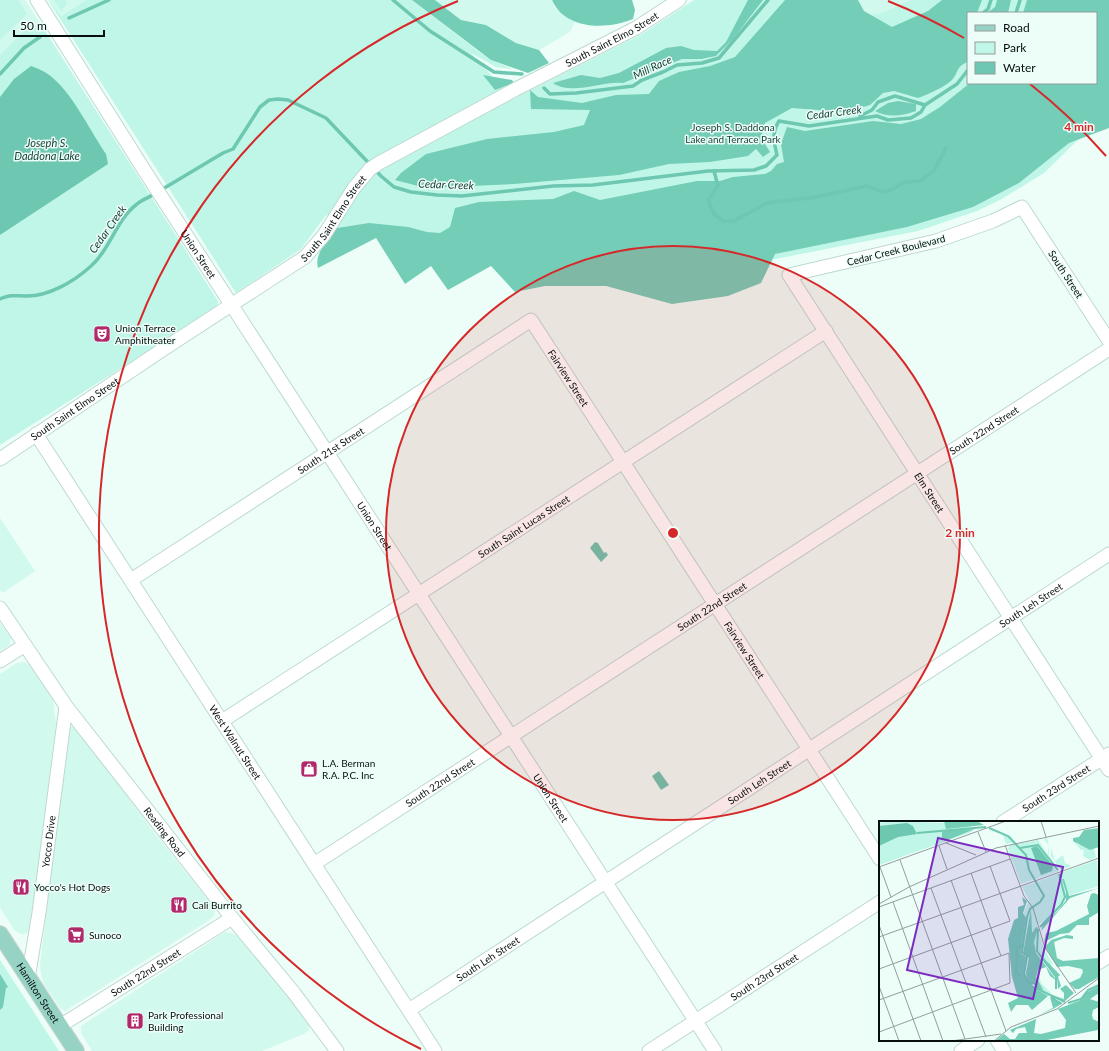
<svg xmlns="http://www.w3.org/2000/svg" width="1109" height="1051" viewBox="0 0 1109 1051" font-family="Lato,sans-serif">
  <rect width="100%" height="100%" fill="#edfef9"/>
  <g fill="#d2f9ed">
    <path d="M0 0H25L40 23 16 39 0 60Z"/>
    <path d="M48 0H86L59 17Z"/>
    <path d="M435 0H552L555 8 575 22 570 32 539 50 516 43 486 25 461 20Z"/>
    <path d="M858 0H942L892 27 864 11Z"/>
    <path d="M0 518 35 571 3 593 0 590Z"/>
    <path d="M0 623 11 638 9 645 0 651Z"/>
    <path d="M25 662 31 666 53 700 56 723 30 928 27 933 23 935 15 931 0 908V674L17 663Z"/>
    <path d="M75 726 156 835 214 907 215 911 214 916 208 921 65 1011 61 1009 44 984 41 974 40 965 68 734 70 727Z"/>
    <path d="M225 932 232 933 240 937 310 1023 309 1030 304 1034 262 1051H92L81 1033V1026Z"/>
  </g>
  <g fill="#c0f6e7" fill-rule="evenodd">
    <path d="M0 0H18L27 14 0 40Z"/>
    <path d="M48 0 61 16 86 0H412L478 51 491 60 513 69 496 67 471 53 513 99 642 34 694 0H851L861 15 880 14 911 0H1109V103L1080 138 1044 173 1000 200 977 211 918 231 745 265 356 225 337 228 341 220 326 215 301 249 236 293ZM968 13H1096V83H968Z"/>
    <path d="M54 0H65L67 4 61 11Z"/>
    <path d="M40 23 218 301 217 307 0 445V55L26 29 29 30Z"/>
    <path d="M0 960 59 1051H0Z"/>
  </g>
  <g fill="#73cdb7">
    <path d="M412 0H435L461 20 486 25 516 43 539 50 549 63 528 73 491 60Z"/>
    <path d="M552 0H632L635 10 633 19C606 30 565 30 552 0Z"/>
    <path d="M748 0H763L733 39 716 56 701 59H682L623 83C601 81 573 96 553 83L581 75 600 78 619 73 666 48 681 46 694 50 717 51 726 42Z"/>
    <path d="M785 0H858L864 11 892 27 928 11 942 0H982L977 13H968V62C956 66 959 72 952 80 943 88 928 94 918 98L894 91 883 93 870 105 846 112 792 108 765 123 761 138 770 152 763 157 756 149 748 156 710 162 669 164 619 175 514 184 426 188 395 180 401 173 426 154 487 139 554 132 584 125 590 110 531 109 530 90 538 97 582 103 616 95 649 94 659 81 679 72 710 66 735 57Z"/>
    <path d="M997 0H1011L1008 13H987L995 7Z"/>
    <path d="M1027 0H1109V128L1069 143 1019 183 973 207 907 227 775 254 761 283 728 296 672 304 606 286H545L515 292 491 266 448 290 431 266 405 284 376 238 318 268C314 253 328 241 337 228L369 223 408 227 427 232 440 233 450 227 455 208 479 202 553 199 574 191 600 200 697 181H720L733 177 765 174 771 171 777 164 784 162 781 144 787 127 805 131 873 121 901 124 921 119 940 107 970 83H1096V13H1023Z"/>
    <path d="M483 75 512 80 514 83 495 90Z"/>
    <path d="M898 101 916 104V111C903 116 887 118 875 111L888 103Z"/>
    <path d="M0 974 8 987 6 988 3 1007 0 1010Z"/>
  </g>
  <g fill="#6dc7b1">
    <path d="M31 66C40 69 48 73 55 80 72 94 93 135 106 154L108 164 0 235V97L14 79Z"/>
    <path d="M595 542 598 543 604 553 606 552 608 555 601 562 590 548Z"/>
    <path d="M659 771 669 785 661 790 652 776Z"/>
  </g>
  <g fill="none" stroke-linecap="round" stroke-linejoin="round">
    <g stroke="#6dc7b1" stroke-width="3.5">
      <path d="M393 0 430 31 494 72 522 74"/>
      <path d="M983 13 988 9 991 0"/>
      <path d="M1016 13 1020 0"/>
      <path d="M69 18 109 0"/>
      <path d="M0 74 24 48 40 37"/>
      <path d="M544 88 550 94 576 93 633 86 642 80 663 72 677 65 702 63 719 58 768 0"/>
      <path d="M860 116 872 110 878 102 895 96 925 105"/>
      <path d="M714 171 718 186 708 200 714 214 723 221H734L767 203 816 197 867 186 882 192 893 189 904 182 920 181 934 171 946 148"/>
      <path d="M161 190 223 153 233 149 260 107 269 100 278 99 288 100 326 118 381 176 394 187 411 192 437 195 462 196 553 186 593 185 708 171 754 170 766 166 777 155C774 142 771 134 779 121L809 126 877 116 888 120 911 118 921 112 925 105 957 84 968 70"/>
      <path d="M0 299C12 294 15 296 27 296 49 296 73 282 90 267 110 250 116 220 137 204 142 200 150 197 156 193"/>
    </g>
    <g stroke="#bcd9d0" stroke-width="15">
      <g id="minor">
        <path id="s1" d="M37 0 146 173 715 1051"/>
        <path id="s2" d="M1109 341 1022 207 993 221 936 241 789 275 1109 770"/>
        <path id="s3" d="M36 434 435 1051"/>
        <path id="s4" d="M0 459 162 350 305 257 324 235 354 188 370 169 379 163 516 89 636 28 679 0"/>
        <path id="s5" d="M131 580 531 320 880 859"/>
        <path id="s6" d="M0 608 66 706 232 918 294 993 337 1051"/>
        <path d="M0 661 25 645"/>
        <path id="s7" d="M222 721 826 331"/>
        <path id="s8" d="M1003 822 1109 754"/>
        <path id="s9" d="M314 864 1109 349"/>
        <path d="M1098 963 1109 956"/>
        <path id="s10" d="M28 978 39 913 66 706"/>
        <path id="s11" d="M409 1010 1109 554"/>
        <path id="s12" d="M60 1026 232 918"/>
        <path d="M997 1040 1004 1051"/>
        <path id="s13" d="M649 1051 880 902"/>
        <path d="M961 1051 978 1040"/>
      </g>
    </g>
    <g stroke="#d7d9d8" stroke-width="18">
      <g id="major">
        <path id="s14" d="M0 934 76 1051"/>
      </g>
    </g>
    <use href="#minor" stroke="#fff" stroke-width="13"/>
    <use href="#major" stroke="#96d3c5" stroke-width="16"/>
  </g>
  <circle cx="673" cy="533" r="287" fill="#d62828" fill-opacity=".12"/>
  <g fill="none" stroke="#d62828" stroke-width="2">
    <circle cx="673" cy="533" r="287"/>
    <path d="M421 1049A574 574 0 0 1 458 1M888 1A574 574 0 0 1 964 38M1030 84A574 574 0 0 1 1106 156"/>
  </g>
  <defs>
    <g id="theatre-square" transform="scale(0.9)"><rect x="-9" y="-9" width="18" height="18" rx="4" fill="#b1296b" stroke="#edfef9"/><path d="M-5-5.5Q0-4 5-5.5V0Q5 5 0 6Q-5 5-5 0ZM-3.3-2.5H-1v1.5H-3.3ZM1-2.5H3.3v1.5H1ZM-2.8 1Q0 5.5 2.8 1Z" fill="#fff"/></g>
    <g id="shop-square" transform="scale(0.9)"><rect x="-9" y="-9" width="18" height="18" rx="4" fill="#b1296b" stroke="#edfef9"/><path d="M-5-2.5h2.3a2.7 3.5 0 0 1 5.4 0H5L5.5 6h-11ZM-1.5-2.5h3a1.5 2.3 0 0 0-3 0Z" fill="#fff"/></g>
    <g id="restaurant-square" transform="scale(0.9)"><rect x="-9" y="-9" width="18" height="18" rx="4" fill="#b1296b" stroke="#edfef9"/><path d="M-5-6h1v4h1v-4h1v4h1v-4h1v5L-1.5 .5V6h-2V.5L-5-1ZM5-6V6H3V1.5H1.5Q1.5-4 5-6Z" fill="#fff"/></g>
    <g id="supermarket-square" transform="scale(0.9)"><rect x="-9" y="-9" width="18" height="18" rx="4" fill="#b1296b" stroke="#edfef9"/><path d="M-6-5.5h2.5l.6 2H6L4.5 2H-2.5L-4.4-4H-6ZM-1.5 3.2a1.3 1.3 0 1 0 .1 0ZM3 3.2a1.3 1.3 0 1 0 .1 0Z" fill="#fff"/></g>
    <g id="building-square" transform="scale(0.9)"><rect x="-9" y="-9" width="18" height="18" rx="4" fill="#b1296b" stroke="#edfef9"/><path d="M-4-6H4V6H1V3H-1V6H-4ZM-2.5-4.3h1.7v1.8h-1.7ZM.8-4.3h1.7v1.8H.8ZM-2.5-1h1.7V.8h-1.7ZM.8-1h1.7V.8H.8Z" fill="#fff"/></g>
  </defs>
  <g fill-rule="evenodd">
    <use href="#theatre-square" x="102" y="334"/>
    <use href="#shop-square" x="309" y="769"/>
    <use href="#restaurant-square" x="21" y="887"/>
    <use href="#restaurant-square" x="179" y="905"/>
    <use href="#supermarket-square" x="76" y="935"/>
    <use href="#building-square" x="135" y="1021"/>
  </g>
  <g text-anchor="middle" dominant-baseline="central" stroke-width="3" stroke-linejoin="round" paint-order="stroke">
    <g font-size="10" fill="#060f0d" stroke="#edfef9">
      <text stroke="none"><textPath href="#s4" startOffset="750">South Saint Elmo Street</textPath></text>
      <text stroke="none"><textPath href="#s4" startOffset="414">South Saint Elmo Street</textPath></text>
      <text transform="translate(896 250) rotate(-14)">Cedar Creek Boulevard</text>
      <text stroke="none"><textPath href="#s1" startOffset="301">Union Street</textPath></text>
      <text transform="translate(1066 274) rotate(57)">South Street</text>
      <text stroke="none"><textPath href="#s5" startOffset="546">Fairview Street</textPath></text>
      <text stroke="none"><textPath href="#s4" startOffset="90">South Saint Elmo Street</textPath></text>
      <text stroke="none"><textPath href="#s9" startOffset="798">South 22nd Street</textPath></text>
      <text stroke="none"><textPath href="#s5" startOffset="238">South 21st Street</textPath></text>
      <text stroke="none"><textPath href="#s2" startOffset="662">Elm Street</textPath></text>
      <text stroke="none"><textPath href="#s1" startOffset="625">Union Street</textPath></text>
      <text stroke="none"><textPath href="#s7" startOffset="359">South Saint Lucas Street</textPath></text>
      <text stroke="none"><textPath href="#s11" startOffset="742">South Leh Street</textPath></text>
      <text stroke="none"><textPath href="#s9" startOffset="474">South 22nd Street</textPath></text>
      <text stroke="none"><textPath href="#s5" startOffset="870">Fairview Street</textPath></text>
      <text stroke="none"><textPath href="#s3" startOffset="367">West Walnut Street</textPath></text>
      <text stroke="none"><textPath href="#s11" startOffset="418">South Leh Street</textPath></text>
      <text stroke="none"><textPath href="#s9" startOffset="150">South 22nd Street</textPath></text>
      <text stroke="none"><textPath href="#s8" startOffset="63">South 23rd Street</textPath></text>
      <text stroke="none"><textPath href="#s1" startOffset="949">Union Street</textPath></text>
      <text stroke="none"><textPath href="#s6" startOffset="278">Reading Road</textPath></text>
      <text stroke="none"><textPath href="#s10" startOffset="138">Yocco Drive</textPath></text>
      <text stroke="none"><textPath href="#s11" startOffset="94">South Leh Street</textPath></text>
      <text stroke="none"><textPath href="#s12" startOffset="101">South 22nd Street</textPath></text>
      <text stroke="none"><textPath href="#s13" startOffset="137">South 23rd Street</textPath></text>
      <text stroke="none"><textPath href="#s14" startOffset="70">Hamilton Street</textPath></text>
    </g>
    <g font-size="10" fill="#133d33" stroke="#edfef9">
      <text x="733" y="127">Joseph S. Daddona<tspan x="733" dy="12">Lake and Terrace Park</tspan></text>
    </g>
    <g font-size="10" fill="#060f0d" stroke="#edfef9" text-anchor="start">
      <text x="115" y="328">Union Terrace<tspan x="115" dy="12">Amphitheater</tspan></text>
      <text x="322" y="763">L.A. Berman<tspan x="322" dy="12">R.A. P.C. Inc</tspan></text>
      <text x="34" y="887">Yocco's Hot Dogs</text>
      <text x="192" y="905">Cali Burrito</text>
      <text x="89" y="935">Sunoco</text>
      <text x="148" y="1015">Park Professional<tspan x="148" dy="12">Building</tspan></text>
    </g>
    <g font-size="11" font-style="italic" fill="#194238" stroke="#edfef9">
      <text transform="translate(652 67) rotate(-25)">Mill Race</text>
      <text transform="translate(834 112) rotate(-7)">Cedar Creek</text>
      <text x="47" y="142">Joseph S.<tspan x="47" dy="13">Daddona Lake</tspan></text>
      <text transform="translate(446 184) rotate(2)">Cedar Creek</text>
      <text transform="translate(107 229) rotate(-55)">Cedar Creek</text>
    </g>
  </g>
  <g transform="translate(879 821)">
    <rect width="220" height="220" fill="#edfef9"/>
    <path d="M14 0 90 3 93 11 102 7 98 9 0 44V2ZM123 12 132 15 136 21 127 23ZM168 17 170 25V34L180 50 142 63 129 28 131 24 159 19 170 35 169 31 170 25 165 18ZM194 20H196L198 23 215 28 217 36 211 39 204 35 205 29H202ZM172 27 176 40 184 34 186 42 191 44V46L182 49 172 35ZM218 39 220 65 188 75 179 90 162 105 164 101 158 104 165 128 174 143 159 148 162 162 172 172 154 186 138 171 132 153V123L150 79 143 66Z" fill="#c0f6e7"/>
    <path d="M65 0H98L105 4 67 8ZM220 7V26L211 29 194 20V17L200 16 205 9ZM96 8 66 20 63 17V11L66 10ZM183 58H185L190 75 220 67 191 77 162 110 164 103 179 90 187 79V71ZM215 72 220 74V91L210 97V104H198L190 112 181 113 165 121 167 112 177 110 210 93 208 85 212 73ZM143 76 148 80 144 92 147 97 142 132 147 136 145 153 151 165 169 175 153 189 149 184H137L132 191 129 182 139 177 133 156 129 118 135 99 139 97V86L145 84ZM152 88 153 112 157 106 159 107 155 121 157 132 178 160 171 155 167 146 159 149 157 156 165 170 155 162 151 163 147 153 150 137 144 133ZM159 110 158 130 181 154 179 156 182 165 179 168 178 156 158 130ZM188 114 194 115V118L185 117 175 121 178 137 184 140 220 137V156L200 168H196L190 162 201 157 204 151 203 148 189 145 178 146 166 126 172 119ZM187 164 195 172 186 180 173 174 185 178V172L181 168ZM220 165V172L211 178 220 181V186L214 189 213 194 214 198 220 201 219 209 163 220H116L125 213 131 218H136L140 212H148L146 206 137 208 134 212 131 209 157 198 155 212 162 213 186 207 187 199 179 188 202 179 208 171ZM171 176 184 182 174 188 160 194 174 187Z" fill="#73cdb7"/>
    <path d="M28 2 34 5 38 13 19 16 0 25V5ZM158 25 174 45 173 50 162 54 152 27Z" fill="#6dc7b1"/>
    <path fill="none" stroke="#6dc7b1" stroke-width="2" d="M110 7 129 15 147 34 150 49 165 75 161 81 151 88 148 96 143 131 148 135 145 153 152 165 186 181M38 12 107 6M141 27 159 24 179 49M161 106 182 84 186 76 180 53M159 108 158 130 177 156V168M141 155 137 151 138 127 140 125 144 126M151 163 155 162 162 169M172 176 182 183M189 182 202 178 209 169 220 164"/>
    <path fill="none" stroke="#919e9b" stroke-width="1" d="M162 0 167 16M99 11 107 31M67 22 97 34M126 24 145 75 154 87 166 127 197 172M60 25 68 48M21 39 86 218M0 46 127 0M1 46 12 76M92 52 122 135M72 59 127 210M52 67 107 216M14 81 64 220M0 83 30 66 117 27 220 5M0 86 131 38M0 104 42 220M0 116 220 37M0 148 131 100 111 45M0 165 20 220M0 179 130 132 131 162 0 211M72 220 122 213M115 220 132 206 178 188 220 157"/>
    <path fill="#7b2cbf" fill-opacity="0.15" stroke="#7b2cbf" stroke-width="2" d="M59 17 184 46 154 178 28 149Z"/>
    <rect width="220" height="220" fill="none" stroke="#060f0d" stroke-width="2"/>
  </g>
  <circle cx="673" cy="533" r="6" fill="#d62828" stroke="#edfef9" stroke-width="2"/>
  <g font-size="12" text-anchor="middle" font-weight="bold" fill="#d62828" stroke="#edfef9" stroke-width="3" stroke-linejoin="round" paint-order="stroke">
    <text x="1079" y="131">4 min</text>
    <text x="960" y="537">2 min</text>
  </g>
  <rect x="967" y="12" width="130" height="72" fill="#edfef9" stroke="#919e9b"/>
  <rect x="975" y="25" width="20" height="6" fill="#96d3c5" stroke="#919e9b"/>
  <text x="1003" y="32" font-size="12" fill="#060f0d">Road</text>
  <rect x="975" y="42" width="20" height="12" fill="#c0f6e7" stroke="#919e9b"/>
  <text x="1003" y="52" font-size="12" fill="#060f0d">Park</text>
  <rect x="975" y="62" width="20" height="12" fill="#6dc7b1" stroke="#919e9b"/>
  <text x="1003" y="72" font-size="12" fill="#060f0d">Water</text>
  <path d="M14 30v6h90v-6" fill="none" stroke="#060f0d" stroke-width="2"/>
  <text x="20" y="30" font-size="12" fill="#060f0d" stroke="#edfef9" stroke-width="3" paint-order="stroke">50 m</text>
</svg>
